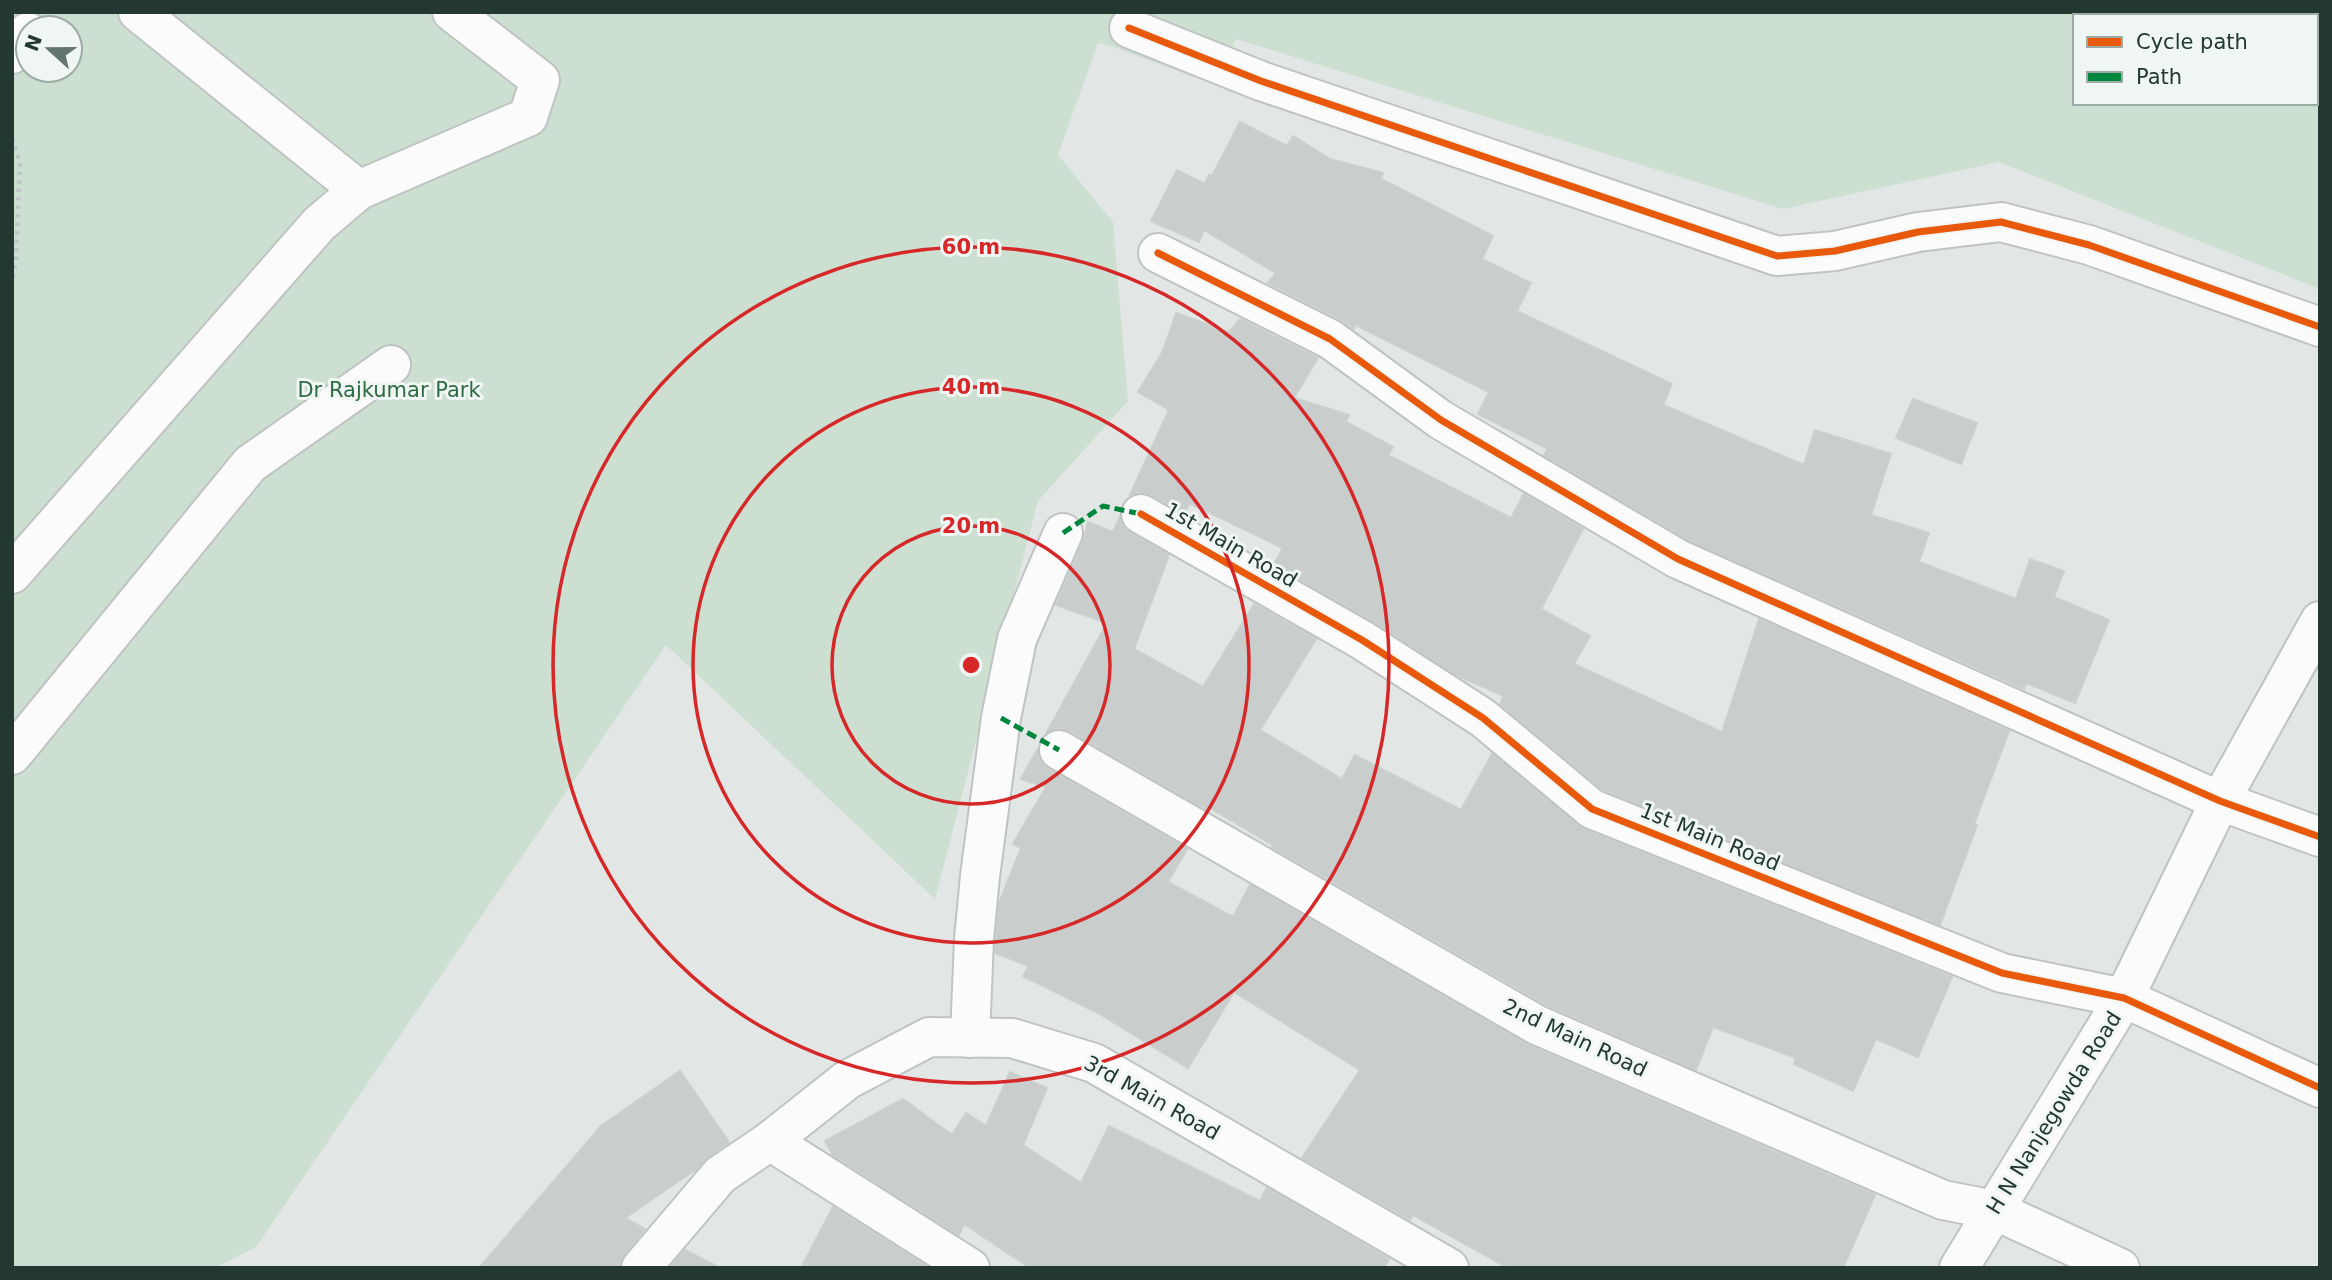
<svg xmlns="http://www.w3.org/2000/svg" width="2332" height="1280" viewBox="0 0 2332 1280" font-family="'DejaVu Sans',sans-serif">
  <rect width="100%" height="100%" fill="#e2e7e5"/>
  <path fill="#ccdfd1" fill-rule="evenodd" d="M12 12H2320V289L1999 162 1783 209 1236 39 1218 86 1111 46 1098 43 1058 155 1113 222 1128 401 1038 501 935 899 666 645 256 1247 215 1268H12ZM2075 16H2316V103H2075ZM28 28H70V70H28Z"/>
  <g fill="#c9cecc" stroke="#cbd0ce" stroke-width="2">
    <path d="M1240 122 1287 146 1293 136 1330 159 1383 173 1381 179 1493 236 1482 259 1531 283 1517 311 1672 384 1663 405 1804 465 1815 430 1891 454 1871 515 1929 533 1919 562 2016 599 2030 559 2064 571 2054 597 2109 620 2075 703 2026 683 2024 689 1688 540 1544 455 1548 449 1478 414 1489 392 1356 325 1354 329 1340 319 1268 283 1276 273 1204 230 1199 242 1151 221 1177 170 1205 184 1209 175 1212 176Z"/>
    <path d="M1176 313 1229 332 1240 319 1318 358 1294 398 1349 415 1346 422 1393 447 1388 455 1511 518 1524 494 1583 529 1541 609 1590 636 1574 664 1722 732 1759 619 2009 731 1974 824 1977 825 1940 925 1603 790 1500 704 1504 696 1456 675 1374 622 1277 566 1278 565 1275 562 1283 548 1189 503 1185 514 1151 495 1140 492 1130 495 1169 410 1138 392 1163 351Z"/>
    <path d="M1913 399 1977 423 1961 464 1896 438Z"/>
    <path d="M1120 517 1123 526 1130 533 1169 555 1134 649 1203 687 1254 604 1316 639 1260 730 1342 779 1355 755 1461 810 1492 754 1584 829 1952 977 1918 1057 1876 1039 1853 1091 1794 1064 1796 1058 1713 1027 1696 1070 1547 1005 1272 847 1273 845 1210 808 1209 811 1070 731 1058 728 1047 732 1107 623 1056 605 1083 542 1088 522 1113 532Z"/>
    <path d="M1037 750 1040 760 1048 769 1187 849 1168 882 1233 917 1250 885 1528 1045 1875 1195 1843 1268H1508L1413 1215 1410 1220 1302 1158 1360 1070 1234 992 1188 1068 1098 1013 1023 976 1029 966 995 953 999 903 1021 848 1013 844 1046 787 1021 779Z"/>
    <path d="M680 1071 729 1142 708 1157 698 1168 625 1218 645 1229 624 1254 620 1268H479L601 1126Z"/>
    <path d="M1010 1072 1047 1088 1023 1145 1081 1183 1109 1126 1260 1201 1267 1188 1389 1259 1384 1268H1030L964 1224 959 1235 833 1155 825 1141 903 1099 952 1135 966 1113 986 1126Z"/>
    <path d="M833 1207 929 1268H801Z"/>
    <path d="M685 1250 720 1268H670Z"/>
  </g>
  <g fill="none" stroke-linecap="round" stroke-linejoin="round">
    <g stroke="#bfc4c2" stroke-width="42">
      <g id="minor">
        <path d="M138 12 359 190"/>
        <path d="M1129 28 1261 81 1777 256 1835 251 1918 232 2001 222 2089 245 2320 327"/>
        <path d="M12 54 28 32"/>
        <path d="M1158 253 1330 339 1441 420 1678 559 2220 801 2320 837"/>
        <path d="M1141 514 1362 640 1483 718 1592 809 2002 973 2124 998 2320 1088"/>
        <path d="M12 574 319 224 359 190 528 117 540 80 452 12"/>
        <path d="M1059 750 1537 1025 1943 1200 1994 1210 2120 1268"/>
        <path d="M12 755 250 464 391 365"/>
        <path d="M970 1038 974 939 980 876 1001 718 1017 639 1063 533"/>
        <path d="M770 1141 970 1268"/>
        <path d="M641 1268 720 1175 770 1141 847 1080 929 1037 1012 1038 1094 1063 1449 1268"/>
        <path d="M1959 1268 2124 998 2220 801 2320 621"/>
      </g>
    </g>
    <path stroke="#bfc7c5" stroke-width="4.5" stroke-dasharray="3.5 5" stroke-linecap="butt" d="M12 139 20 162 16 261 12 281"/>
    <use href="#minor" stroke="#fbfbfb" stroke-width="38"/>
    <g stroke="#00873e" stroke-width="5" stroke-dasharray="10 5" stroke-linecap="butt">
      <path d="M1063 533 1103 506 1141 514"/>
      <path d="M1001 718 1059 750"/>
    </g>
    <g stroke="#f0f6f3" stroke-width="11">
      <g id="cycleway">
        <path d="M1129 28 1261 81 1777 256 1835 251 1918 232 2001 222 2089 245 2320 327"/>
        <path d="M1158 253 1330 339 1441 420 1678 559 2220 801 2320 837"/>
        <path d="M1141 514 1362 640 1483 718 1592 809 2002 973 2124 998 2320 1088"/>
      </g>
    </g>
    <use href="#cycleway" stroke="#e8590c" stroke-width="7"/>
  </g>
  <g fill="none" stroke="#d62828" stroke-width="3.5">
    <circle cx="971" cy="665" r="139"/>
    <circle cx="971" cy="665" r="278"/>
    <circle cx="971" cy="665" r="418"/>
  </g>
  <g text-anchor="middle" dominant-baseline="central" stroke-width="6" stroke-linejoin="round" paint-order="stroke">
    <g font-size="21" fill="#306c43" stroke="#f0f6f3">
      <text x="389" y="390">Dr Rajkumar Park</text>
    </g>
    <g font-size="21" fill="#223831" stroke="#f0f6f3">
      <text transform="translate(1231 545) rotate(30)">1st Main Road</text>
      <text transform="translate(1710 837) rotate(22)">1st Main Road</text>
      <text transform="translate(1575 1038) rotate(25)">2nd Main Road</text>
      <text transform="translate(1152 1098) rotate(29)">3rd Main Road</text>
      <text transform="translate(2054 1113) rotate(-58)">H N Nanjegowda Road</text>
    </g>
  </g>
  <circle cx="971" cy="665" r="10" fill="#d62828" stroke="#f0f6f3" stroke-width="3.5"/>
  <g font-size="21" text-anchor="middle" font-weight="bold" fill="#d62828" stroke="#f0f6f3" stroke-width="6" stroke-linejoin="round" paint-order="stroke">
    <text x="971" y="254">60 m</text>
    <text x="971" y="394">40 m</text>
    <text x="971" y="533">20 m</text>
  </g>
  <rect width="2332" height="1280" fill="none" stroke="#223831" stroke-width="28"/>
  <rect x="2073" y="14" width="245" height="91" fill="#f0f6f3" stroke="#9eaaa5" stroke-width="2"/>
  <rect x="2087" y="37" width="35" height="10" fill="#e8590c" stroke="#9eaaa5" stroke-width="2"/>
  <text x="2136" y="49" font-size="21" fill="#223831">Cycle path</text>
  <rect x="2087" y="72" width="35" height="10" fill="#00873e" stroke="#9eaaa5" stroke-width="2"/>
  <text x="2136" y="84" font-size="21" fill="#223831">Path</text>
  <g transform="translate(49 49) rotate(291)"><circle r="33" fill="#f0f6f3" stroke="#9eaaa5" stroke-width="2"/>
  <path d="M0-5L12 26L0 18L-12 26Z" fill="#657570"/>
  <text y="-10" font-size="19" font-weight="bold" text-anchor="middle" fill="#223831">N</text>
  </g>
</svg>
